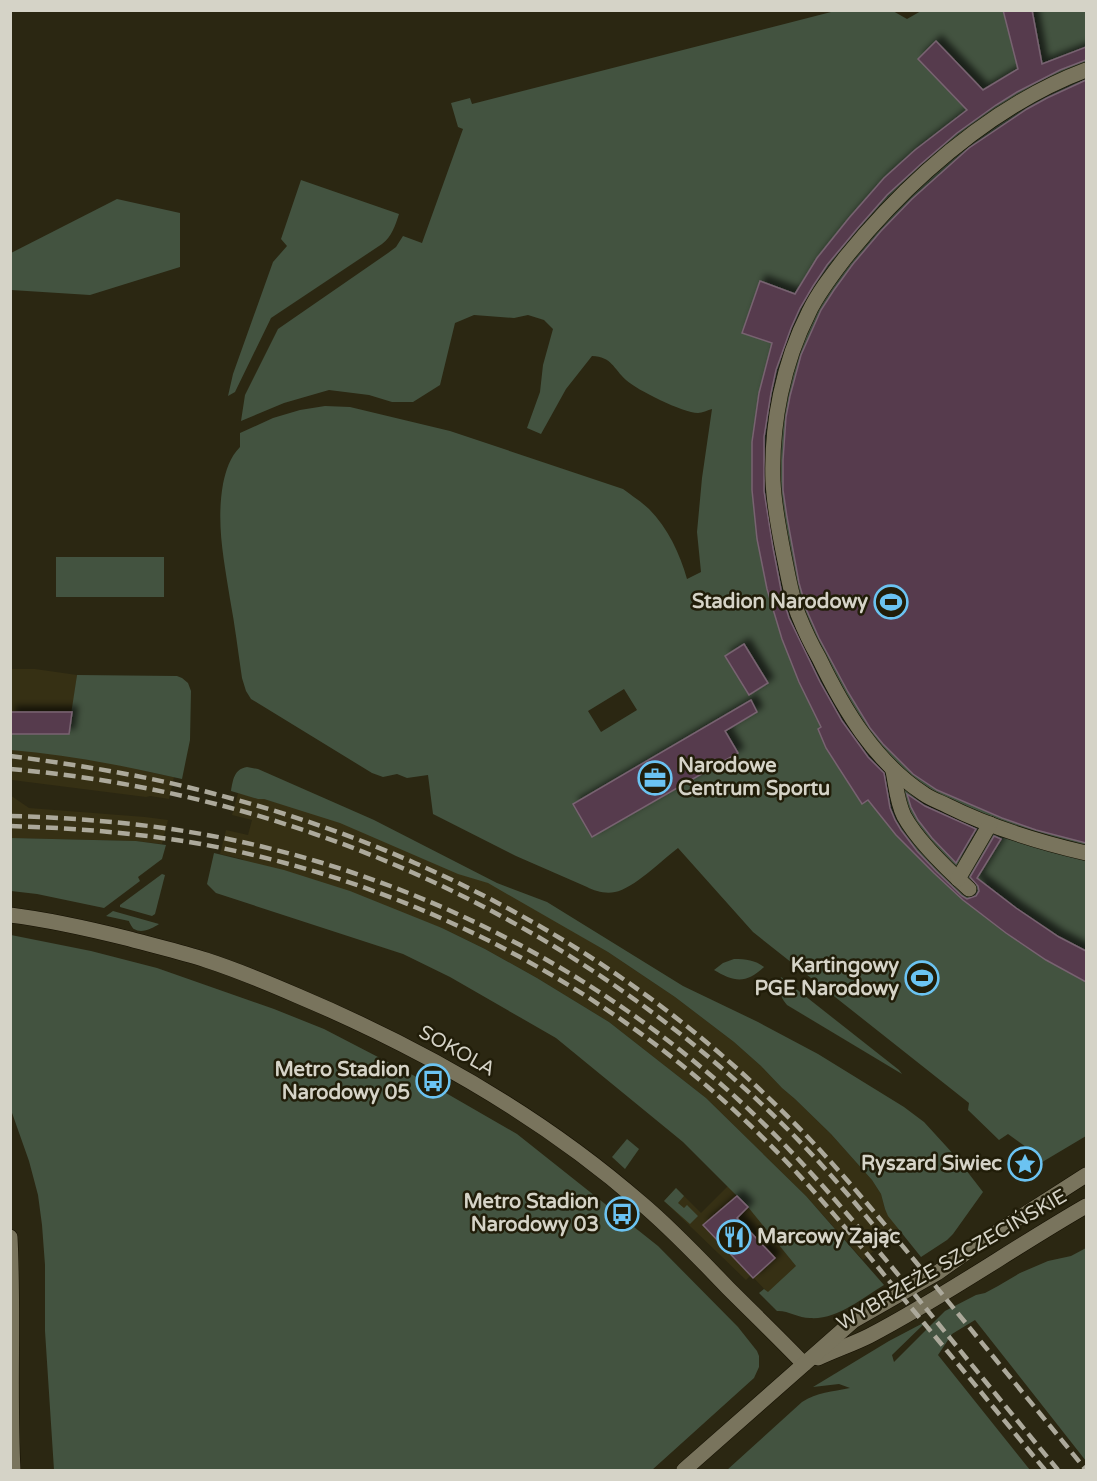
<svg xmlns="http://www.w3.org/2000/svg" width="1097" height="1481" viewBox="0 0 1097 1481" font-family="'Varela Round',sans-serif">
  <defs>
    <filter id="shadow"><feDropShadow dx="5.5" dy="-5.5" stdDeviation="3" flood-color="#0009"/></filter>
  </defs>
  <rect width="100%" height="100%" fill="#2b2712"/>
  <g fill="#363014">
    <path d="M11 669H35L77 675 69 734 149 772 174 777 169 799 150 796 146 797 12 780 11 786 10 712 12 711Z"/>
    <path d="M238 793 264 799 350 823 445 863 506 891 608 952 675 997 734 1042 761 1066 782 1088 795 1099 831 1134 872 1180 881 1194 885 1209 899 1230 863 1260 862 1259 806 1196 706 1098 609 1022 537 978 485 949 442 928 247 862 242 859 220 854 226 830 248 835 252 820 232 815Z"/>
    <path d="M10 795 29 808 145 817 168 820 162 844 136 841 11 838Z"/>
    <path d="M730 1184 737 1196 749 1207 797 1267 768 1293 751 1275 746 1280 664 1201 676 1188 701 1213Z"/>
  </g>
  <g fill="#435340" fill-rule="evenodd">
    <path d="M835 11H893L907 19 921 11H1086V1136L1044 1161 1033 1169 1028 1168 1017 1159 1026 1147 1008 1134 999 1140 968 1110 969 1103 753 932 678 848C662 860 633 889 615 892 605 894 595 891 587 887L516 856 433 814 428 775 407 778 397 774 383 777 372 773 251 699 246 691 242 678C238 652 235 625 230 599 224 560 216 524 223 484 226 470 230 457 240 447V433L273 418 300 410 325 406 350 407 450 431 623 489C631 495 643 503 649 509 668 528 680 554 687 579L701 572 697 532 702 478 712 409C708 410 702 413 698 413 683 413 637 390 626 380 613 368 612 357 592 356L566 389 541 434 527 428 540 392 543 365 553 329 544 320 528 315 514 318 474 315 455 323 440 385 413 402H392L369 395 329 390 284 403 241 421 245 395 278 329 388 253 396 247 403 236 422 243 463 129 458 127 451 103 470 98 472 104ZM624 689 637 710 601 732 588 711Z"/>
    <path d="M301 180 399 214C395 226 392 236 382 244L271 318 235 392 228 396 233 374 273 262 287 246 281 239Z"/>
    <path d="M117 199 180 213V267L90 295 11 290V253Z"/>
    <rect x="56" y="557" width="108" height="40"/>
    <path d="M77 675 177 676 182 678 188 683 191 691 190 740 182 779C125 766 69 755 11 750L10 734H68Z"/>
    <path d="M247 767 258 769 374 820 497 883 547 902 683 986 758 1022 818 1054 904 1107 924 1122 956 1157 983 1192 953 1234 947 1240 921 1257 888 1216 885 1209 881 1194 872 1180 831 1134 795 1099 782 1088 761 1066 734 1042 675 997 608 952 488 883 458 874 340 823 264 799H258L231 791C233 780 234 769 247 767Z"/>
    <path d="M11 838 136 841 166 845 162 859 138 877 140 881 104 908 37 894 11 891Z"/>
    <path d="M214 853 284 870 350 891 442 928 485 949 537 978 609 1022 706 1098 806 1196 884 1285C862 1298 837 1320 810 1318 798 1318 787 1310 777 1311L759 1293 764 1289 768 1292 796 1266 748 1207 683 1142 556 1038 450 977 403 954 216 893 207 884Z"/>
    <path d="M162 874 165 875 155 914 152 916 120 907V905Z"/>
    <path d="M113 911 159 924C153 928 142 934 134 929 133 929 129 922 129 921L106 916Z"/>
    <path d="M11 935 91 951 157 968 274 1009 324 1029 432 1085 517 1134 658 1246 738 1327 757 1351 759 1356V1367L754 1378 652 1470H54L45 1331V1265L42 1225 38 1195 29 1161 11 1110Z"/>
    <path d="M734 959C746 959 755 960 764 967 746 984 734 982 714 970L723 963Z"/>
    <path d="M781 977 899 1070 902 1074 787 1005C780 997 777 988 781 977Z"/>
    <path d="M627 1139 639 1149 625 1169 612 1157Z"/>
    <path d="M676 1188 684 1196 678 1203 684 1208 687 1205 698 1216 690 1224 664 1201Z"/>
    <path d="M1086 1248V1461L975 1320 952 1334 938 1355 1030 1470H727L802 1402C817 1392 832 1392 850 1388L839 1384 813 1387 889 1341 927 1321 892 1355 894 1362 945 1311 976 1295 985 1293 998 1286 1020 1273 1048 1261 1071 1256Z"/>
  </g>
  <g fill="#573a4e" stroke="#786371" stroke-width="1.5" filter="url(#shadow)">
    <path d="M1003 10H1032L1042 64 1086 47V60L1060 70 1017 92 996 105 957 133 921 164 887 195 857 229 827 265 813 286 800 308 791 328 776 370 771 393 764 437V491L773 548 782 595 789 618 820 682 842 721 868 757 884 773 890 808 895 820 901 830 917 851 936 871 962 896 967 899 976 896 979 891 978 886 970 877 994 836 1001 839 977 878 1016 908 1059 937 1086 951V982L1046 960 1006 933 963 900 934 873 896 835 868 800 862 804 826 748 818 729 821 727 799 682 782 639 767 589 757 539 752 490V442L759 393 772 343 742 333 760 281 795 294 817 258 849 218 884 178 915 150 967 110 918 59 936 41 983 90 1018 69Z"/>
    <path d="M1086 80V843L1036 830 1002 818 937 790 913 774 883 744 870 728 848 692 819 638 807 611 799 583 787 517 783 490V460L786 417 790 396 801 355 821 310 834 290 853 264 881 231 912 199 969 148 1027 109 1047 98Z"/>
    <path d="M744 644 768 683 749 695 725 656Z"/>
    <path d="M751 700 757 712 725 731 738 753 592 837 573 804Z"/>
    <path d="M10 712H72L69 734H10Z"/>
    <path d="M907 794 925 806 976 829 956 863 932 838 918 820 911 807Z"/>
    <path d="M737 1196 748 1207 737 1218 775 1258 753 1278 703 1225Z"/>
  </g>
  <g fill="none" stroke-linecap="round" stroke-linejoin="round">
    <g stroke="#140f00" stroke-width="16">
      <g id="pedestrian">
        <path d="M1086 70C1027 92 974 129 927 171 897 198 870 227 845 258 832 275 818 293 809 312 783 363 771 424 773 481 774 506 779 531 784 556 788 575 791 595 798 614 804 629 811 644 819 658 844 710 875 762 924 794 931 799 940 802 948 806 992 828 1039 842 1086 853"/>
        <path d="M893 771C896 785 897 802 904 816 917 840 948 870 969 889"/>
        <path d="M958 879 990 824"/>
      </g>
    </g>
    <g stroke="#140f00" stroke-width="16">
      <path id="minor" d="M10 915C51 920 90 929 130 939 155 946 181 952 206 960 237 970 268 983 298 996 421 1048 540 1115 641 1203 672 1229 700 1259 728 1288 753 1313 779 1338 804 1364"/>
    </g>
    <g stroke="#140f00" stroke-width="16">
      <path id="tertiary" d="M10 1237C14 1315 9 1393 13 1470"/>
    </g>
    <g stroke="#140f00" stroke-width="16">
      <g id="secondary">
        <path d="M818 1358C835 1350 853 1344 869 1336 944 1297 1013 1248 1086 1206"/>
        <path d="M684 1470 853 1321 937 1273 977 1245 1086 1175"/>
      </g>
    </g>
    <use href="#pedestrian" stroke="#79745d" stroke-width="15"/>
    <use href="#minor" stroke="#79745d" stroke-width="15"/>
    <use href="#tertiary" stroke="#79745d" stroke-width="15"/>
    <use href="#secondary" stroke="#79745d" stroke-width="15"/>
    <g stroke="#aca99b" stroke-width="4.5" stroke-dasharray="12 6" stroke-linecap="butt">
      <path d="M10 756C79 765 148 776 215 794 425 848 623 954 778 1107 833 1160 880 1219 929 1278 981 1342 1034 1406 1086 1470"/>
      <path d="M10 769C294 793 565 915 771 1113 813 1153 851 1197 888 1243"/>
      <path d="M10 816C82 818 153 824 223 838 433 880 629 986 779 1139 827 1188 871 1242 915 1295 963 1354 1010 1412 1058 1470"/>
      <path d="M10 826C74 828 138 833 201 844 409 882 604 983 755 1130 809 1182 856 1240 903 1298 951 1355 998 1413 1045 1470"/>
    </g>
  </g>
  <defs>
    <g id="stadium-ring" transform="scale(1.725)"><circle r="9.5" fill="#211d09" stroke="#6bc3f2" stroke-width="1.5"/><path d="M0-5a6.5 5 0 1 0 0 10a6.5 5 0 1 0 0-10ZM-3.5-1.8h7v3.6h-7Z" fill="#6bc3f2"/></g>
    <g id="office-ring" transform="scale(1.725)"><circle r="9.5" fill="#211d09" stroke="#6bc3f2" stroke-width="1.5"/><path d="M-6-3h4V-5.5h4V-3h4V5H-6ZM-1-4.5V-3h2v-1.5ZM-6 0V1H6V0Z" fill="#6bc3f2"/></g>
    <g id="bus-ring" transform="scale(1.725)"><circle r="9.5" fill="#211d09" stroke="#6bc3f2" stroke-width="1.5"/><path d="M-5-6H5V4H4V6H2V4H-2V6H-4V4H-5ZM-3.5-4V0h7V-4ZM-3.5 1.2v1.5H-2V1.2ZM2 1.2v1.5H3.5V1.2Z" fill="#6bc3f2"/></g>
    <g id="sight-ring" transform="scale(1.725)"><circle r="9.5" fill="#211d09" stroke="#6bc3f2" stroke-width="1.5"/><path d="M0-6L1.8-2.2L6-1.7L2.9 1.2L3.7 5.4L0 3.3L-3.7 5.4L-2.9 1.2L-6-1.7L-1.8-2.2Z" fill="#6bc3f2"/></g>
    <g id="restaurant-ring" transform="scale(1.725)"><circle r="9.5" fill="#211d09" stroke="#6bc3f2" stroke-width="1.5"/><path d="M-5-6h1v4h1v-4h1v4h1v-4h1v5L-1.5 .5V6h-2V.5L-5-1ZM5-6V6H3V1.5H1.5Q1.5-4 5-6Z" fill="#6bc3f2"/></g>
  </defs>
  <g fill-rule="evenodd">
    <use href="#stadium-ring" x="891" y="602"/>
    <use href="#office-ring" x="655" y="778"/>
    <use href="#stadium-ring" x="922" y="978"/>
    <use href="#bus-ring" x="433" y="1081"/>
    <use href="#sight-ring" x="1025" y="1164"/>
    <use href="#bus-ring" x="622" y="1214"/>
    <use href="#restaurant-ring" x="734" y="1237"/>
  </g>
  <g text-anchor="middle" dominant-baseline="central" stroke-width="5" stroke-linejoin="round" paint-order="stroke">
    <g font-size="20" font-weight="bold" fill="#d5d3c7" stroke="#211d09" text-anchor="end">
      <text x="868" y="602">Stadion Narodowy</text>
      <text x="678" y="766" text-anchor="start">Narodowe<tspan x="678" dy="23">Centrum Sportu</tspan></text>
      <text x="899" y="966">Kartingowy<tspan x="899" dy="23">PGE Narodowy</tspan></text>
      <text x="410" y="1070">Metro Stadion<tspan x="410" dy="23">Narodowy 05</tspan></text>
      <text x="1002" y="1164">Ryszard Siwiec</text>
      <text x="599" y="1202">Metro Stadion<tspan x="599" dy="23">Narodowy 03</tspan></text>
      <text x="757" y="1237" text-anchor="start">Marcowy Zając</text>
    </g>
    <g font-size="20" fill="#d5d3c7" stroke="#211d09">
      <text transform="translate(457 1051) rotate(29)">SOKOLA</text>
      <text transform="translate(952 1260) rotate(-30)">WYBRZEŻE SZCZECIŃSKIE</text>
    </g>
  </g>
  <rect width="1097" height="1481" fill="none" stroke="#d5d3c7" stroke-width="24"/>
</svg>
